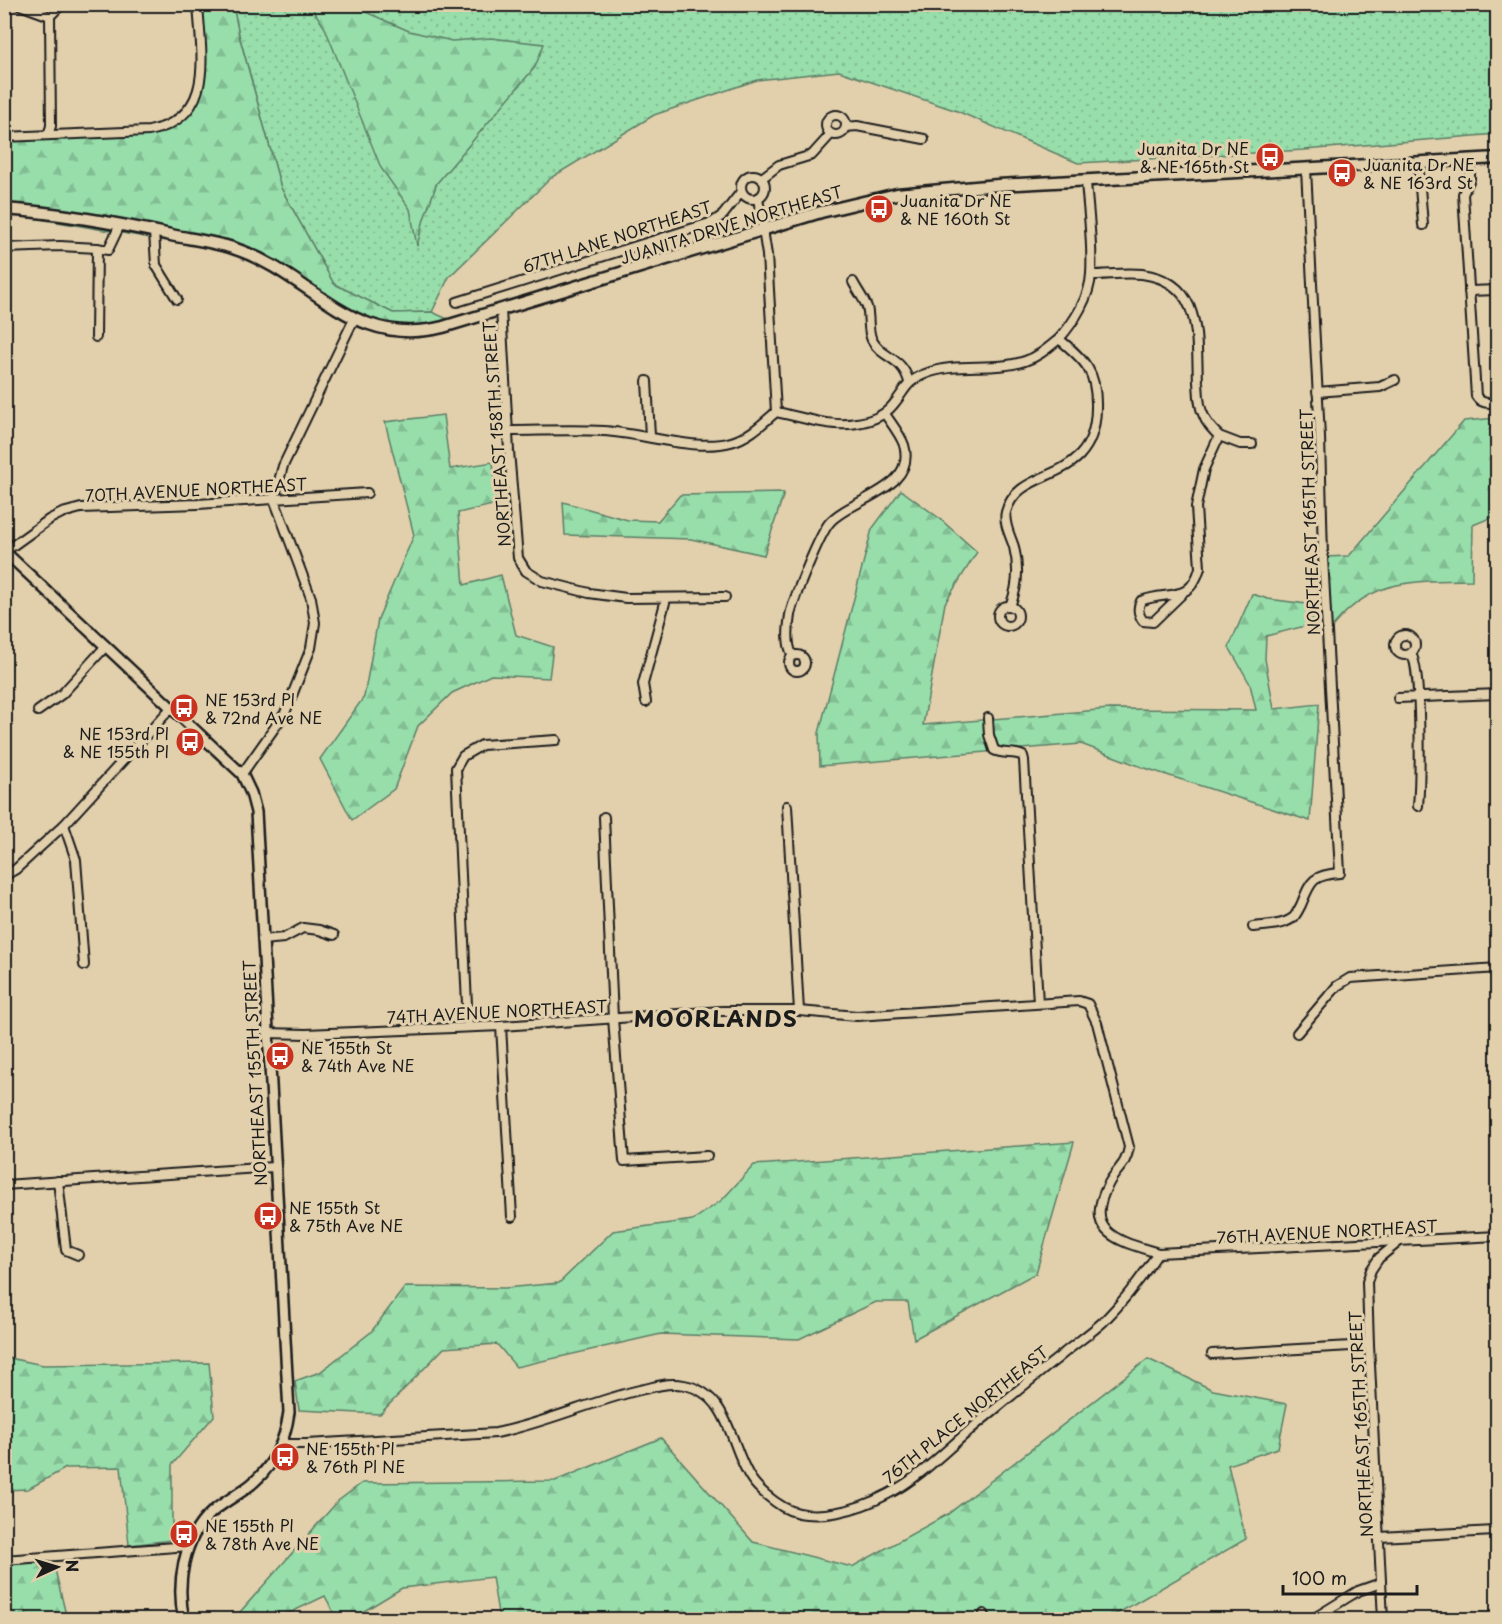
<svg xmlns="http://www.w3.org/2000/svg" width="1502" height="1624" viewBox="0 0 1502 1624" font-family="'Playpen Sans',sans-serif">
  <defs>
    <pattern id="grass-dots" width="8" height="8" patternUnits="userSpaceOnUse" patternTransform="scale(1.5)"><rect width="8" height="8" fill="#98deab"/><path d="M2 2h.1M6 6h.1" fill="none" stroke="#82be93" stroke-width="1.8" stroke-linecap="round"/></pattern>
    <pattern id="forest-firs" width="22" height="20" patternUnits="userSpaceOnUse" patternTransform="scale(1.5)"><rect width="22" height="20" fill="#98deab"/><path d="M5 1l3.5 6h-7zM16 11l3.5 6h-7z" fill="#82be93"/></pattern>
  </defs>
  <rect width="100%" height="100%" fill="#e2d0ad"/>
  <filter id="ink" filterUnits="userSpaceOnUse"><feTurbulence type="fractalNoise" baseFrequency=".0167" numOctaves="2"/><feDisplacementMap in="SourceGraphic" scale="12" xChannelSelector="R" yChannelSelector="G"/><feConvolveMatrix kernelMatrix="1 2 1 2 8 2 1 2 1" color-interpolation-filters="sRGB"/></filter>
  <g filter="url(#ink)">
    <path fill="url(#grass-dots)" stroke="#5a7d64" stroke-width="1.5" d="M233 5H1497V134L1304 150 1078 163 957 111 839 71 757 80 654 115 552 177 449 277 432 312 393 313 334 284 281 188 239 35Z"/>
    <g fill="url(#forest-firs)" stroke="#5a7d64" stroke-width="1.5">
      <path d="M198 5H233L239 35 281 188 334 284 393 313 432 312 461 325 426 336H390L354 319 273 265 233 252 5 213 4 137 149 131 177 121 199 89Z"/>
      <path d="M310 5H350L409 31 452 41 491 38 544 44 535 67 437 183 424 219 417 246 410 209 381 168 325 28Z"/>
      <path d="M443 415 450 469 493 462 497 504 458 513 464 585 501 575 516 635 553 647 549 678 491 675 452 693 418 726 394 789 352 820 320 759 364 697 378 619 414 535 385 422Z"/>
      <path d="M1497 418V513L1495 516 1473 525 1472 580C1411 581 1369 578 1329 631L1325 557 1349 556 1464 421Z"/>
      <path d="M901 490 939 518 977 552 945 603 923 725 1110 709 1256 710 1250 684 1229 647 1252 594 1268 599 1314 605 1313 624 1266 636 1265 659 1274 709 1319 704 1310 821 1142 767 1081 744 820 766 819 733 872 529Z"/>
      <path d="M784 493 764 555 691 539 565 535 563 502 628 520 658 521 680 495Z"/>
      <path d="M1074 1142 1036 1273 914 1339 908 1302H876L799 1339 661 1334 516 1367 497 1344 444 1348 380 1414 299 1410 295 1381 320 1372 371 1332 405 1287 505 1288 559 1283 613 1231 693 1220 722 1200 754 1165Z"/>
      <path d="M4 1357 43 1365 209 1363 214 1416 172 1465V1540L129 1545 121 1467 66 1468 28 1489 5 1490Z"/>
      <path d="M1148 1359 1213 1390 1287 1404 1278 1448 1228 1465 1246 1539 1108 1619H499L492 1577 402 1588 351 1619H337L325 1596 285 1615 288 1619 233 1620 338 1501 362 1483 555 1481 661 1438 753 1542 852 1567 948 1514Z"/>
      <path d="M52 1557 67 1619 5 1620V1560Z"/>
    </g>
    <g fill="none" stroke-linecap="round" stroke-linejoin="round">
      <g stroke="#1c1c1c" stroke-width="12">
        <g id="minor">
          <path d="M17 4 50 16"/>
          <circle cx="836" cy="125" r="10"/>
          <path d="M846 127 857 126 924 139"/>
          <path d="M48 135 51 126 50 16 62 4"/>
          <path d="M4 137 149 131C216 117 201 57 198 4"/>
          <path d="M1470 159V179L1463 194 1476 396C1481 404 1488 403 1498 403"/>
          <path d="M1418 162 1423 225"/>
          <circle cx="753" cy="187" r="12"/>
          <path d="M762 178 779 165 812 155 831 134"/>
          <path d="M758 198 767 255 776 412"/>
          <path d="M154 231 156 265 177 299"/>
          <path d="M4 248 60 246 97 248"/>
          <path d="M1091 275C1108 275 1125 272 1142 274 1203 282 1196 336 1198 382 1199 393 1198 404 1203 414 1206 423 1212 429 1219 436L1204 469 1196 507 1200 568C1190 604 1168 590 1141 601 1137 608 1138 614 1143 621L1153 622 1182 594"/>
          <path d="M853 282C857 290 864 299 867 307 870 318 867 330 872 340 882 359 902 356 909 382"/>
          <path d="M1469 291 1498 290"/>
          <path d="M457 302 713 222 723 215 741 192"/>
          <path d="M501 309 509 451 518 558 526 571 542 581 589 593 626 598 725 597"/>
          <path d="M96 337 97 248 108 250 120 225"/>
          <path d="M647 381 650 436"/>
          <path d="M1317 392 1380 387 1395 380"/>
          <path d="M508 431C540 431 572 429 604 431 642 433 696 452 731 442 749 437 762 424 776 412 802 417 831 428 857 423 871 421 884 416 893 405 906 390 905 382 925 374 956 361 993 372 1025 361 1038 357 1048 348 1059 339"/>
          <path d="M1219 436 1240 444H1252"/>
          <path d="M4 552 50 519 62 513 81 508 198 504 367 493"/>
          <path d="M1010 606C1018 587 1019 567 1014 547 1011 537 1003 523 1006 512 1019 463 1095 488 1096 408 1097 372 1086 361 1059 339 1074 322 1090 297 1091 274 1093 243 1088 211 1086 181"/>
          <circle cx="1008" cy="616" r="10"/>
          <circle cx="1405" cy="645" r="10"/>
          <path d="M1411 654C1422 666 1420 784 1418 806"/>
          <circle cx="797" cy="663" r="8"/>
          <path d="M793 656C786 645 788 628 790 615 793 600 820 533 830 522 852 498 917 489 904 445 900 434 891 423 885 414"/>
          <path d="M1398 698 1498 694"/>
          <path d="M646 702 643 684 666 599"/>
          <path d="M38 711 62 694 106 646"/>
          <path d="M988 718 989 735 994 750C1003 755 1014 751 1023 756L1024 760 1038 1003"/>
          <path d="M242 774 285 713 311 648 315 623 311 598 274 499 283 466 354 319"/>
          <path d="M787 806 799 1011"/>
          <path d="M604 817 613 1018 624 1161 707 1156"/>
          <path d="M64 825 76 860 84 965"/>
          <path d="M4 876 16 869 64 825 171 708"/>
          <path d="M1253 927C1267 925 1283 926 1294 917 1297 913 1299 909 1301 905 1311 881 1312 875 1340 873L1323 557 1320 437 1306 169"/>
          <path d="M262 940 284 938 303 928 319 930 334 935"/>
          <path d="M468 1026 456 768 463 756 482 745 556 740"/>
          <path d="M501 1026 512 1217"/>
          <path d="M267 1033 306 1034 501 1026 722 1011H799L857 1016 1079 1001 1088 1004 1097 1023 1129 1147C1126 1166 1117 1168 1109 1183 1081 1234 1120 1241 1158 1253L1498 1236"/>
          <path d="M1297 1033 1337 986 1350 978 1498 968"/>
          <path d="M58 1181 66 1250 78 1255"/>
          <path d="M4 1185 274 1167"/>
          <path d="M1212 1354 1369 1345"/>
          <path d="M282 1444H307L496 1433C546 1423 594 1400 644 1389 658 1386 670 1382 684 1385 731 1394 730 1449 752 1480 759 1490 773 1501 783 1507 813 1524 860 1509 888 1494 920 1478 949 1447 977 1424 1004 1402 1031 1379 1058 1358 1073 1345 1090 1334 1104 1321 1125 1300 1142 1277 1158 1253"/>
          <path d="M1379 1537 1495 1531"/>
          <path d="M4 1560 189 1546"/>
          <path d="M984 1614 987 1620"/>
          <path d="M1311 1620 1358 1591 1381 1583"/>
          <path d="M1383 1620 1369 1345 1367 1282 1371 1270 1379 1258 1401 1240"/>
        </g>
      </g>
      <g stroke="#1c1c1c" stroke-width="14">
        <path id="tertiary" d="M4 551 242 774 251 793 256 812 289 1412C285 1443 271 1471 245 1489 234 1497 221 1504 211 1513 183 1538 176 1584 184 1620"/>
      </g>
      <g stroke="#1c1c1c" stroke-width="15">
        <path id="secondary" d="M4 209C61 213 116 223 171 235 191 239 214 242 233 248 313 274 350 350 443 327L821 212 897 194 998 185 1498 158"/>
      </g>
      <use href="#minor" stroke="#e2d0ad" stroke-width="8"/>
      <use href="#tertiary" stroke="#e2d0ad" stroke-width="9"/>
      <use href="#secondary" stroke="#e2d0ad" stroke-width="10"/>
    </g>
  </g>
  <defs>
    <g id="bus-disc" transform="scale(1.5)"><circle r="9.5" fill="#c8321e" stroke="#e2d0ad"/><path d="M-5-6H5V4H4V6H2V4H-2V6H-4V4H-5ZM-3.5-4V0h7V-4ZM-3.5 1.2v1.5H-2V1.2ZM2 1.2v1.5H3.5V1.2Z" fill="#fff"/></g>
  </defs>
  <g fill-rule="evenodd">
    <use href="#bus-disc" x="1270" y="157"/>
    <use href="#bus-disc" x="1342" y="173"/>
    <use href="#bus-disc" x="879" y="209"/>
    <use href="#bus-disc" x="184" y="708"/>
    <use href="#bus-disc" x="190" y="742"/>
    <use href="#bus-disc" x="280" y="1056"/>
    <use href="#bus-disc" x="268" y="1216"/>
    <use href="#bus-disc" x="285" y="1457"/>
    <use href="#bus-disc" x="184" y="1534"/>
  </g>
  <g text-anchor="middle" dominant-baseline="central" stroke-width="6" stroke-linejoin="round" paint-order="stroke">
    <g font-size="16" fill="#1c1c1c" stroke="#e2d0ad" text-anchor="start">
      <text x="1249" y="148" text-anchor="end">Juanita Dr NE<tspan x="1249" dy="18">&amp; NE 165th St</tspan></text>
      <text x="1363" y="164">Juanita Dr NE<tspan x="1363" dy="18">&amp; NE 163rd St</tspan></text>
      <text x="900" y="200">Juanita Dr NE<tspan x="900" dy="18">&amp; NE 160th St</tspan></text>
      <text x="205" y="699">NE 153rd Pl<tspan x="205" dy="18">&amp; 72nd Ave NE</tspan></text>
      <text x="169" y="733" text-anchor="end">NE 153rd Pl<tspan x="169" dy="18">&amp; NE 155th Pl</tspan></text>
      <text x="301" y="1047">NE 155th St<tspan x="301" dy="18">&amp; 74th Ave NE</tspan></text>
      <text x="289" y="1207">NE 155th St<tspan x="289" dy="18">&amp; 75th Ave NE</tspan></text>
      <text x="306" y="1448">NE 155th Pl<tspan x="306" dy="18">&amp; 76th Pl NE</tspan></text>
      <text x="205" y="1525">NE 155th Pl<tspan x="205" dy="18">&amp; 78th Ave NE</tspan></text>
    </g>
    <g font-size="16" fill="#1c1c1c" stroke="#e2d0ad">
      <text transform="translate(731 224) rotate(-17)">JUANITA DRIVE NORTHEAST</text>
      <text transform="translate(617 236) rotate(-18)">67TH LANE NORTHEAST</text>
      <text transform="translate(496 434) rotate(-94)">NORTHEAST 158TH STREET</text>
      <text transform="translate(196 489) rotate(-3)">70TH AVENUE NORTHEAST</text>
      <text transform="translate(1309 522) rotate(-92)">NORTHEAST 165TH STREET</text>
      <text transform="translate(497 1011) rotate(-3)">74TH AVENUE NORTHEAST</text>
      <text transform="translate(254 1073) rotate(-93)">NORTHEAST 155TH STREET</text>
      <text transform="translate(1327 1231) rotate(-3)">76TH AVENUE NORTHEAST</text>
      <text transform="translate(965 1414) rotate(-39)">76TH PLACE NORTHEAST</text>
      <text transform="translate(1360 1424) rotate(-93)">NORTHEAST 165TH STREET</text>
    </g>
    <g font-size="22" font-weight="bold" letter-spacing="1.5" fill="#1c1c1c" stroke="#e2d0ad">
      <text x="716" y="1017">MOORLANDS</text>
    </g>
  </g>
  <rect width="1502" height="1624" fill="none" stroke="#e2d0ad" stroke-width="24"/>
  <rect x="12" y="12" width="1478" height="1600" fill="none" stroke="#1c1c1c" stroke-width="2" filter="url(#ink)"/>
  <g transform="translate(57 1567) rotate(86)" stroke="#e2d0ad" stroke-width="4.5" paint-order="stroke">
  <path d="M0-4.5L10 22L0 15L-10 22Z" fill="#1c1c1c"/>
  <text y="-9" font-size="16" font-weight="bold" text-anchor="middle" fill="#1c1c1c">N</text>
  </g>
  <path d="M1283 1585v9h134v-9" fill="none" stroke="#1c1c1c" stroke-width="3"/>
  <text x="1292" y="1585" font-size="18" fill="#1c1c1c" stroke="#e2d0ad" stroke-width="4.5" paint-order="stroke">100 m</text>
</svg>
